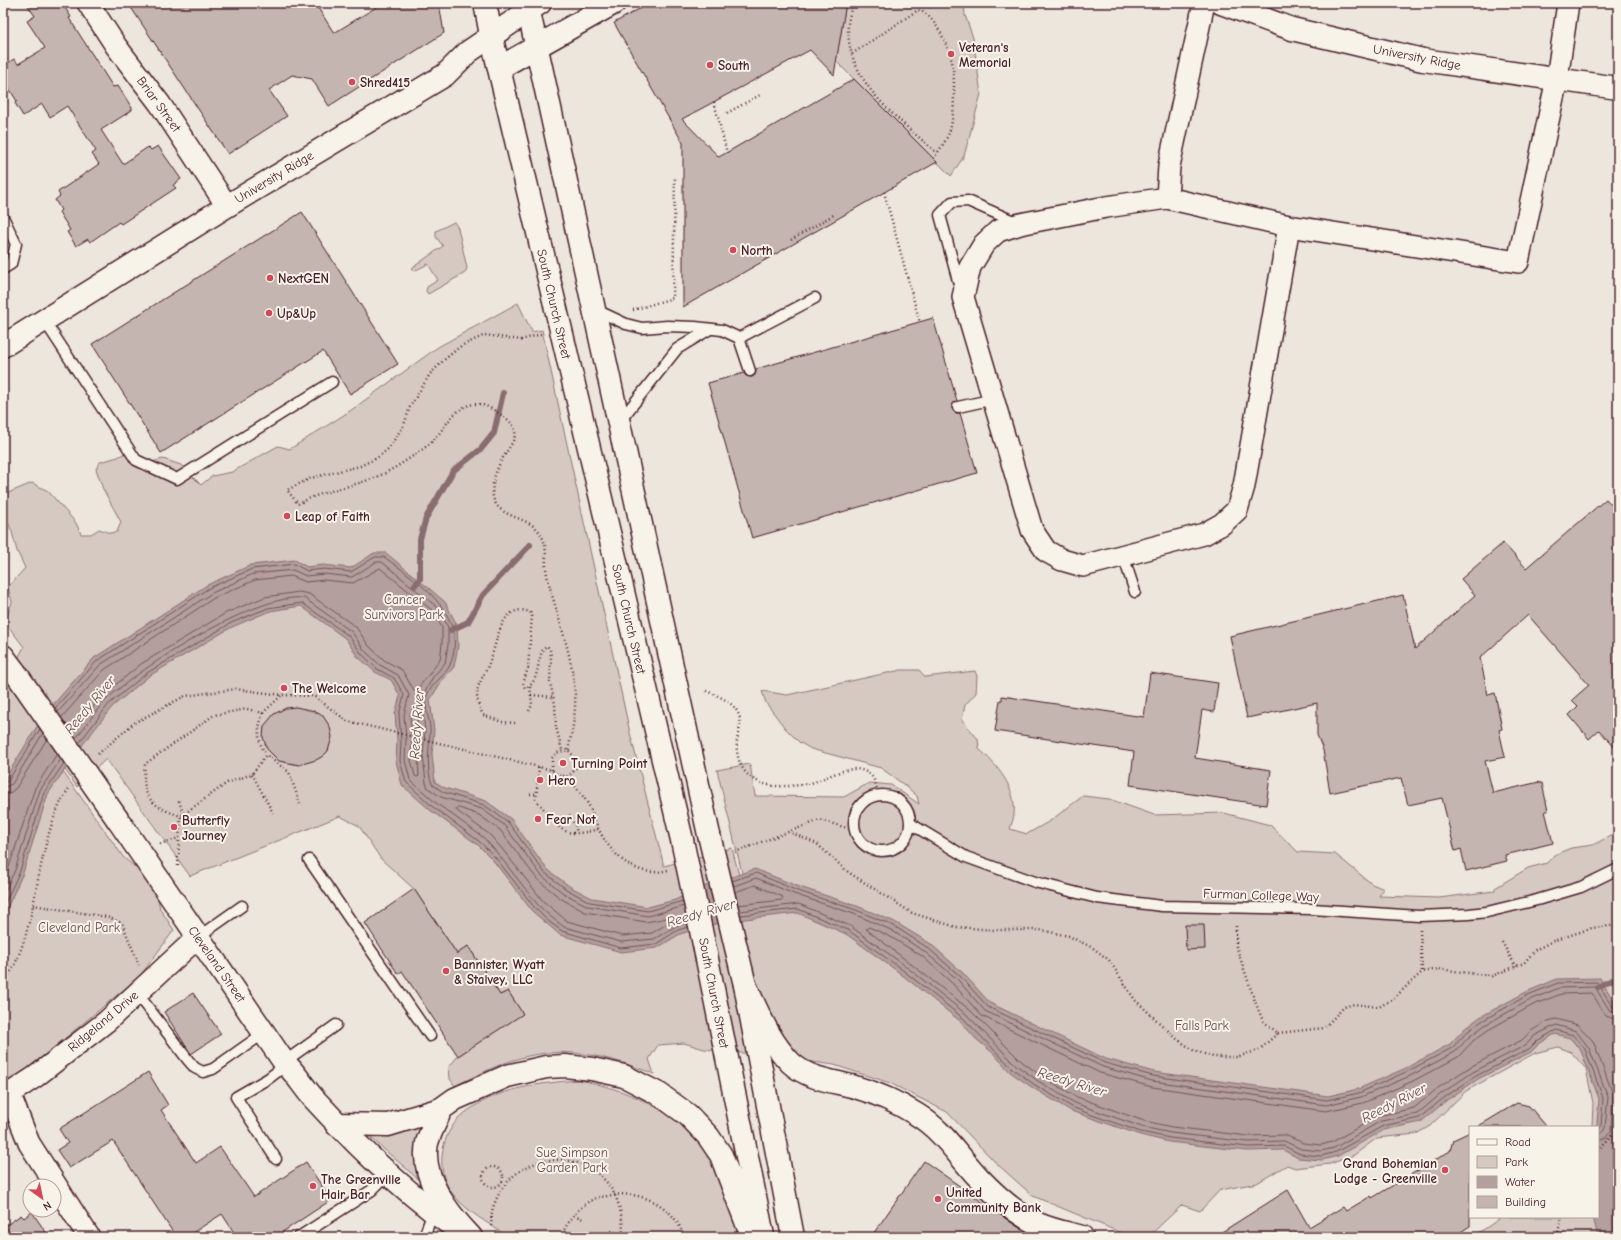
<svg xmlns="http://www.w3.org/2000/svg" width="1621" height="1240" viewBox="0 0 1621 1240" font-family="'Comic Neue',sans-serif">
  <rect width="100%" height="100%" fill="#ece6dd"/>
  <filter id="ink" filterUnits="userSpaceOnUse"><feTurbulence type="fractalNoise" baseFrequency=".025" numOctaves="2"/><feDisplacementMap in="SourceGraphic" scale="8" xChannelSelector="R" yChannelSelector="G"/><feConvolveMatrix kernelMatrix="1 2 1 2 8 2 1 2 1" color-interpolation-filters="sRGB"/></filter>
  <g filter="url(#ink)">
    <g fill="#d5c9c2" stroke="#907476">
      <path d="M846 3H964L965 15 973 38 981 94 964 156 951 176 836 61Z"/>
      <path d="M454 222 458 228 467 268 465 273 428 294 426 291 427 287 438 280 428 264 414 271 412 268 443 246 436 237V231Z"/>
      <path d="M518 303 532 332 542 330 630 733 664 866 732 848 750 918H753L717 770 750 764 755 796 844 797 869 783 891 785 919 804 917 796 907 787 881 768 811 749 799 742 785 728 766 703 762 691 787 695 901 670H919L925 677 975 671 977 676 976 693 965 705 962 720 978 739 979 749C996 764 1017 788 1014 814 1014 819 1011 824 1010 829L1027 834 1050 821 1083 796 1109 799 1154 815 1224 813 1270 825 1298 852 1335 854 1372 884 1384 889 1379 896 1439 898 1494 891 1495 888 1528 868 1547 863 1554 855 1571 848 1593 845 1618 832V1237H1473L1502 1217H1598V1127H1592L1593 1103 1586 1069 1571 1052 1558 1047 1535 1053 1466 1091 1430 1126 1416 1134 1377 1138 1354 1155 1330 1164 1295 1168 1287 1165 1257 1183 1220 1190 1200 1211 1182 1205 1148 1237H1131L1033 1196 996 1163 947 1112 890 1083 834 1065 770 1056 704 1049 684 1043 658 1045 649 1059 654 1074C610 1057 565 1044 517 1059 496 1065 475 1076 455 1086L450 1079 449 1067 458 1056 522 1013 508 991 500 995 468 946 457 954 414 889 381 859 359 826 340 816 190 876 106 759 77 787 36 728 34 731 124 858 145 875 158 899 160 909 174 930 140 976 10 1084 3 1088V674L17 660 24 647 5 622 12 602 8 587 25 568 17 551 12 532 6 517 8 493 32 483 48 491 76 523 81 534H91L99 529 110 533 117 532 121 522 103 489 96 469 100 462 118 457 127 452 151 462 163 459 181 465 201 485 212 476 232 472 278 446 290 449 350 411 438 347Z"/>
      <path d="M579 1080C633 1090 690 1117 718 1168 728 1187 735 1216 742 1237 682 1237 623 1237 563 1237 552 1237 519 1240 509 1236 502 1234 495 1228 489 1224 475 1215 462 1206 452 1193 433 1168 442 1129 466 1112 498 1088 540 1083 579 1080Z"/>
      <path d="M430 1119C420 1142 410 1154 418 1179L370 1137 391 1132Z"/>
    </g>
    <path fill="#b39f9d" stroke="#896c6f" d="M374 553H386L431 590 445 602 457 625 458 646 454 667 441 682 430 700 434 730 432 754 435 782 445 788 486 801 511 819 547 869 569 886 592 898 648 907 675 900 697 889 755 869 797 886 857 906 895 922 931 944 963 973 990 1003 1106 1059 1154 1072 1328 1096 1358 1089 1406 1068 1450 1044 1464 1029 1480 1017 1526 992 1557 979 1600 978 1618 1008V1237H1598L1593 1217H1598L1597 1123 1599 1099 1581 1051 1570 1038 1555 1034 1539 1044 1531 1052 1478 1079 1447 1100 1421 1122 1384 1130 1338 1156 1322 1160 1298 1158 1283 1150 1247 1151 1169 1142 1140 1135 1071 1111 1033 1088 1010 1072 993 1053 976 1039 960 1021 897 971 846 934 798 913 745 919 710 925 680 934 657 948 621 952 560 935 532 911 492 859 478 845 430 810 402 785 396 761 397 740 395 714 400 696 391 680 375 672 357 656 346 639 301 606 270 611 232 627 149 676 112 707 77 752 48 794 23 873 3 917V782L44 715 94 658 207 585 251 565 295 560 307 567 323 565 351 568Z"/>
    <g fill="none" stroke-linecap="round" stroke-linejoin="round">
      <g stroke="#745259" stroke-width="1">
        <path d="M414 707 416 708C419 731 417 753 419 776L417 777 415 776 411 760 412 739 410 715Z"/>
        <path d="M55 708 97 661 209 588 252 569 294 564 307 571 324 569 351 572 375 557H384C418 581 470 615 450 665 445 677 427 686 426 700 425 711 431 722 430 733 429 749 426 770 432 784L443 792 484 805 508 822 544 872 566 889 590 902 648 911 683 901"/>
        <path d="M58 712 100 665 212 593 253 574 293 570 306 576 324 574 352 577 376 562H382L438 608 448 627V645L445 663 433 677 421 699 425 730 423 755 426 783 428 788 441 797 482 809 504 825 541 875 563 893 588 906 648 916 684 906"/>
        <path d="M61 718 104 670 214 598 255 580 291 576 306 582 324 580 353 583 380 568 433 611 442 628V644L440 660 415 692 402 670 384 660 369 646 356 627 309 594 299 592 265 597 226 613 141 664 102 696 72 733"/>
        <path d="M76 738C86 726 95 711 106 700 139 668 258 592 304 598L352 632 364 650 380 665 398 675 409 695 404 715 406 739 405 760 410 780 436 803 484 838 498 854 538 905 550 916 564 927 621 942 654 939 676 926 687 922"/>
        <path d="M79 743 109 704 147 673 231 623 268 608 302 603 349 636 361 653 377 669 394 678 404 695 399 715 401 740 400 761 406 782 433 807 480 842 495 857 535 908 547 920 562 931 621 948 656 944 678 930 688 927"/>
        <path d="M3 783 8 781 40 729"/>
        <path d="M3 788 12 784 43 733"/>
        <path d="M3 794 10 793 16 788 47 739"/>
        <path d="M459 808 479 815 500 830 537 879 560 898 585 912 646 922 672 917 675 919 652 933 622 936 567 921 543 901 503 850 489 834 457 811 456 809Z"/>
        <path d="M3 881 9 867 35 788 57 754"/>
        <path d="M732 881 756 873 795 890 856 910 894 926 928 948 960 976 988 1007 1105 1063 1153 1076 1327 1100 1359 1093 1408 1071 1452 1048 1467 1032 1482 1021 1528 995 1558 983 1597 982 1613 1007 1618 1009"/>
        <path d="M734 886 756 878 794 894 854 914 891 930 925 952 957 979 985 1011 1103 1067 1152 1081 1326 1105 1361 1097 1410 1076 1455 1052 1470 1036 1485 1025 1530 1000 1559 988 1595 987 1610 1011 1618 1014"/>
        <path d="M735 892 755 885 783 897 782 900 738 905"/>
        <path d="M3 895 15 870 40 790 61 759"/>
        <path d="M3 907 20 871 44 793 64 763"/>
        <path d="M740 911 799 904 850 926 903 964 966 1014 1016 1065 1038 1081 1075 1103 1094 1110 1142 1127 1171 1133 1248 1142 1284 1141 1301 1149 1321 1151 1334 1148 1381 1121 1417 1114 1442 1093 1473 1072 1526 1045 1534 1036 1556 1025 1576 1031 1589 1048 1608 1097 1605 1128 1602 1133 1598 1136"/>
        <path d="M741 915 798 909 848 930 900 968 963 1018 1013 1069 1035 1085 1072 1107 1092 1115 1141 1132 1170 1138 1248 1147 1284 1146 1300 1154 1321 1156 1336 1152 1383 1126 1419 1118 1445 1097 1476 1076 1529 1049 1537 1041 1556 1030 1573 1035 1585 1049 1603 1098 1601 1127 1598 1130"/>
        <path d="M1598 1142 1606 1138 1611 1131 1613 1094 1593 1041 1578 1025 1556 1019 1548 1021 1531 1031 1522 1040 1470 1067 1438 1088 1414 1108 1379 1116 1332 1142 1321 1145 1303 1143 1285 1135 1248 1136 1172 1127 1144 1121 1077 1097 1041 1076 1020 1060 970 1010 866 929 869 927 889 936 922 956 953 984 982 1016 1100 1073 1152 1087 1326 1111 1363 1103 1413 1081 1458 1057 1474 1040 1488 1030 1533 1005 1561 994 1592 993 1606 1016 1618 1020"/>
      </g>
      <g stroke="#896c6f" stroke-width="6">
        <path d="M414 586 420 579V539L426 518 453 471 481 449 494 433 503 393"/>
        <path d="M451 630 468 622 483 595 530 545"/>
        <path d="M1598 987 1607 982 1618 978"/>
      </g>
    </g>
    <g fill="#c4b5b0" stroke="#4a1f2b">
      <path d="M26 3H62L71 17 69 18 113 87 118 86 132 108V110L101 130 123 164 148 147 151 150 158 146 181 179 173 185 176 188 121 224 119 222 90 242 88 239 76 246 67 232 70 230 59 212 61 210 55 200 60 196 58 192 99 164 92 154 96 151 67 106 50 117 42 104 23 116 15 103 17 101 3 79V66L14 59 18 64 45 48 27 21 35 16Z"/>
      <path d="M128 3H315L334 33 383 3H439L444 33 329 106 312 79 292 75 269 90 287 116 228 154Z"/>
      <path d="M650 3H846L834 75 810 50 682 119 719 157 854 79 937 162 683 307V143L614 23Z"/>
      <path d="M302 212 398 364 350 394 323 351 161 453 92 344Z"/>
      <path d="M933 318 957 401 952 405V409L956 413H960L977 473 752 538 708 383 744 373 746 376 752 377 755 375 756 369Z"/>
      <path d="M1606 499 1618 512V751L1599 730 1589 739 1569 715 1578 706 1572 700 1589 685 1528 615 1480 658 1488 695 1495 693 1502 729 1499 730 1505 757 1485 761 1493 793 1539 782V783H1542L1548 811H1545L1553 843 1505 855 1507 861 1466 871 1461 849 1455 851 1442 798 1408 805 1401 778 1330 793 1323 750 1317 735V703L1247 718 1230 636 1403 595 1415 649 1475 595 1461 579 1503 543 1526 568Z"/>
      <path d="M1150 673 1218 683 1214 712 1202 710 1195 758 1271 770 1266 805 1130 785 1134 752 995 731 1000 700H1002V696L1144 717Z"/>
      <path d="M296 707 314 711 323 716 330 727 332 737 328 751 323 756 316 760 299 765 279 761 267 749 263 737 264 726 274 714 286 708Z"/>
      <path d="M414 889 457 954 468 946 500 995 508 991 523 1014 458 1056 402 971 398 974 365 923Z"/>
      <path d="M1185 925H1204L1205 949 1186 950Z"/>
      <path d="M193 993 221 1034 191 1054 164 1012Z"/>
      <path d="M148 1072 168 1105 161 1110 196 1163 220 1147 254 1197 306 1162 331 1200 275 1237H237L222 1214 186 1237H176L113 1141 69 1168 57 1150 68 1143 59 1129Z"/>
      <path d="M1517 1103 1529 1106 1547 1127H1477Z"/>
      <path d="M1470 1132V1226L1453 1237H1214L1288 1190 1309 1227 1343 1207 1346 1211 1371 1196 1372 1198 1450 1151 1453 1140Z"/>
      <path d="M924 1161 1015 1225 1034 1237H871Z"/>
      <path d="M32 1212 49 1237H13L5 1226 21 1215 24 1218Z"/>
    </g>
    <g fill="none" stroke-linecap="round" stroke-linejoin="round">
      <g stroke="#4a1f2b" stroke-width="13">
        <g id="service">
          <path d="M3 217 16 244 11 264 3 269"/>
          <path d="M960 288 940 215 952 202 968 201 1018 223"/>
          <path d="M594 309 626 324 642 328 667 326 695 327 722 330 739 338 750 371"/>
          <path d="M44 320 136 460 177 479 332 382"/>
          <path d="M739 338 815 298"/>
          <path d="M958 407 994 399"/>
          <path d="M620 421 677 349 710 329"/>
          <path d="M1123 555 1135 592"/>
          <circle cx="882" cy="823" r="28"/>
          <path d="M911 824 966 857 1035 882 1097 898 1162 906 1312 909 1419 916 1469 914 1487 912 1537 900 1581 887 1618 869"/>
          <path d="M309 860 430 1036"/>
          <path d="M198 937 242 906"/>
          <path d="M137 993 188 1060 195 1068 203 1072 213 1069 264 1033"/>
          <path d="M284 1062 336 1025"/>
          <path d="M276 1159 236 1097 269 1078 287 1064"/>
          <path d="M299 1237 372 1190 389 1173"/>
          <path d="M424 1237 433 1212"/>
        </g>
      </g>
      <g stroke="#4a1f2b" stroke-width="24">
        <g id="minor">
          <path d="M88 3 116 46 160 104 227 206"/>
          <path d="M1167 198 1169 166 1204 3"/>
          <path d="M1289 226 1244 486 1237 510 1222 524 1204 534 1083 566 1062 560 1046 551 1032 530 963 297 970 267 984 244 998 231 1020 224 1106 207 1167 198 1289 226 1518 262 1557 79 1568 3"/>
          <path d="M10 1095 29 1143 89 1237"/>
          <path d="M3 1098 35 1077 107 1021 198 937"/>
        </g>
      </g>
      <g stroke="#4a1f2b" stroke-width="25">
        <g id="tertiary">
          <path d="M1221 3 1292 29 1423 60 1618 88"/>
          <path d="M499 68 614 3"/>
          <path d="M3 346 227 206 445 75 468 52 540 3"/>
          <path d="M3 656 15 672"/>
          <path d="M118 820 284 1062C297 1074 305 1090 317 1102 362 1151 411 1199 466 1235"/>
        </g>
      </g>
      <g stroke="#4a1f2b" stroke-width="25">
        <g id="primary">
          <path d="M485 3 491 35 682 840"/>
          <path d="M527 3 709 835"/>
          <path d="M722 889 745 985 793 1237"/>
          <path d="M707 959 763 1236"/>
          <path d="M745 985C758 1012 769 1041 791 1063 808 1079 833 1081 855 1087 876 1093 897 1102 916 1114 944 1131 957 1155 979 1178 995 1195 1017 1214 1038 1224 1052 1230 1067 1233 1082 1237"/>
          <path d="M441 1109C437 1120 430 1132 427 1143 420 1178 448 1213 471 1237"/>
          <path d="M336 1124 388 1125 441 1109 455 1099 507 1076 546 1067 565 1066 592 1069 624 1076 659 1094 688 1115 708 1136 721 1155 752 1237"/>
        </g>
      </g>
      <g stroke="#4a1f2b" stroke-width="2.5" stroke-dasharray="1 3" stroke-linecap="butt">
        <path d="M852 3C851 12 847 22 848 30 849 85 900 120 937 153"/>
        <path d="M852 54 918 10C935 14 948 46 952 62 955 77 955 115 950 129 948 139 939 150 934 158"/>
        <path d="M714 102 727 153"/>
        <path d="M727 113 760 95"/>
        <path d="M884 192 920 323"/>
        <path d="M791 240 835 214"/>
        <path d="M633 310 673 298 675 176"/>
        <path d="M541 334 521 340 485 335 461 346 445 359 430 374 410 407 404 425 388 449 377 458 360 466 311 478 287 490 298 504C323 490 353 487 379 476 396 468 412 457 427 446 444 434 452 404 477 404 485 404 494 410 500 414 523 429 516 437 504 456 497 467 489 487 494 500 501 519 529 516 540 533 549 547 544 560 547 575 556 615 573 654 575 695 576 713 572 733 568 750"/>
        <path d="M706 691C719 696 737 703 740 719 741 725 738 734 737 740 735 759 743 777 762 783 774 788 794 786 807 784 826 780 850 761 868 773 875 777 876 787 879 794"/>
        <path d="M531 695 554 697"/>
        <path d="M281 696 263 713 247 709 214 715 145 764C141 796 149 806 181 816L227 783 252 774 266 755 289 772 300 804"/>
        <path d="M529 711 532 705 530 686"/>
        <path d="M263 713C257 730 257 740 266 755"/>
        <path d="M515 723 502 722 483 715C469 687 483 683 491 658 498 639 501 602 530 612L532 616 528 668 523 684 525 688C542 683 535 652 547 646L550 649 551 657 550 682 555 704 556 727 562 750"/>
        <path d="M98 754 134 723 185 696 236 689 282 695 314 696 347 721 552 770C558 777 563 774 567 778 574 783 580 793 585 799 592 809 594 820 599 830 612 856 637 879 668 870"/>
        <path d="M539 767 536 800C559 825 559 841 598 829"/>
        <path d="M552 770V758L556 753 568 750 577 760C577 768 574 773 566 777"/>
        <path d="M252 774 273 813"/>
        <path d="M530 794H535"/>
        <path d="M179 801 183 813"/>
        <path d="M569 815 575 825 577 833"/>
        <path d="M792 833 817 844 848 872 912 913 956 927 995 930H1040L1069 936 1093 948 1109 960 1135 1000 1177 1039 1193 1050 1213 1057H1237L1259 1050 1278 1033 1263 1021 1256 1004 1236 946V923"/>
        <path d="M160 844 179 838 181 816"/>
        <path d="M735 852 820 820 854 830"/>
        <path d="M178 866 179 838"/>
        <path d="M33 905 107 917 122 923 139 965"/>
        <path d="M1420 930 1422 972 1439 969 1492 976 1524 963 1535 950 1553 941 1592 928 1618 925"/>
        <path d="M1502 942 1516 967"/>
        <path d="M3 981C7 976 13 970 15 964 40 911 37 833 70 787"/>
        <path d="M1278 1033 1324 1028 1344 1007 1354 1004 1379 1007 1394 998 1422 972"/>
        <path d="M1598 1150 1618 1129"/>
        <circle cx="493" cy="1177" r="10"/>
        <path d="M574 1215 585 1220"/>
        <path d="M491 1226C492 1219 491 1211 494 1205 516 1143 605 1145 620 1210 622 1219 624 1227 622 1237"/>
        <path d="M611 1231 623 1235"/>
        <path d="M1558 1232 1562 1217"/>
        <path d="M561 1237C567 1222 577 1208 592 1200 596 1197 602 1197 607 1196 638 1189 674 1204 684 1237"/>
        <path d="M1543 1237 1558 1232 1573 1237"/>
      </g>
      <use href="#service" stroke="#f7f3e8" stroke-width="10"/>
      <use href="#minor" stroke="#f7f3e8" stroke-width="21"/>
      <use href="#tertiary" stroke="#f7f3e8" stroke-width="22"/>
      <use href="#primary" stroke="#f7f3e8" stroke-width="22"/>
      <g stroke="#4a1f2b" stroke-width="25" stroke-linecap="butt">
        <path id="tertiary-bridge" d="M15 672 118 820"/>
      </g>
      <g stroke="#4a1f2b" stroke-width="25" stroke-linecap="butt">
        <g id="primary-bridge">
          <path d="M709 835 722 889"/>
          <path d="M682 840 707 959"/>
        </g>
      </g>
      <use href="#tertiary-bridge" stroke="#f7f3e8" stroke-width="22"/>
      <use href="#primary-bridge" stroke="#f7f3e8" stroke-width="22"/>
    </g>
  </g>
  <g fill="#d1495b" stroke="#f7f3e8" stroke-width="1.5">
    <circle cx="951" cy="54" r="4"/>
    <circle cx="710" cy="65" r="4"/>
    <circle cx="352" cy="82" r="4"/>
    <circle cx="733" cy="250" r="4"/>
    <circle cx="270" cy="278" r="4"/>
    <circle cx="269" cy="313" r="4"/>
    <circle cx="287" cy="516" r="4"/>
    <circle cx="284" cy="688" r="4"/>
    <circle cx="563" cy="763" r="4"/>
    <circle cx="540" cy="780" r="4"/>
    <circle cx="538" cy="819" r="4"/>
    <circle cx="174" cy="827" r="4"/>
    <circle cx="446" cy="971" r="4"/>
    <circle cx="1445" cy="1170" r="4"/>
    <circle cx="313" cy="1186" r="4"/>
    <circle cx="938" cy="1199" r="4"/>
  </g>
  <g text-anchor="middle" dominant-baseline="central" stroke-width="4" stroke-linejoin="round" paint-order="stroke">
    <g font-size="13" font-weight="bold" fill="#4a1f2b" stroke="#f7f3e8" text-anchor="start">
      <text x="959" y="47">Veteran's<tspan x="959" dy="15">Memorial</tspan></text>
      <text x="718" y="65">South</text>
      <text x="360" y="82">Shred415</text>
      <text x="741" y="250">North</text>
      <text x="278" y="278">NextGEN</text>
      <text x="277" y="313">Up&amp;Up</text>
      <text x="295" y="516">Leap of Faith</text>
      <text x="292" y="688">The Welcome</text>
      <text x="571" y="763">Turning Point</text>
      <text x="548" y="780">Hero</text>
      <text x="546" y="819">Fear Not</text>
      <text x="182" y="820">Butterfly<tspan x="182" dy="15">Journey</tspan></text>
      <text x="454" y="964">Bannister, Wyatt<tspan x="454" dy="15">&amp; Stalvey, LLC</tspan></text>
      <text x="1437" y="1163" text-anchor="end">Grand Bohemian<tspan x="1437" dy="15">Lodge - Greenville</tspan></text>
      <text x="321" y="1179">The Greenville<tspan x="321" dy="15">Hair Bar</tspan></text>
      <text x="946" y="1192">United<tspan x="946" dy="15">Community Bank</tspan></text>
    </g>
    <g font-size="13" fill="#4a1f2b" stroke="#f7f3e8">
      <text transform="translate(1417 57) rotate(11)">University Ridge</text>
      <text transform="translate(159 104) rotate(54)">Briar Street</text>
      <text transform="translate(274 177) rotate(-31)">University Ridge</text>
      <text transform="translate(554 304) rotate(77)">South Church Street</text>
      <text transform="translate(629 619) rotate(77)">South Church Street</text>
      <text transform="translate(1261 895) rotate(2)">Furman College Way</text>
      <text transform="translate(217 964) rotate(55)">Cleveland Street</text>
      <text transform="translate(714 993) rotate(79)">South Church Street</text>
      <text transform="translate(103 1021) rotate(-40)">Ridgeland Drive</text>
    </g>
    <g font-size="13" fill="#6d4a51" stroke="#f7f3e8">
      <text x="404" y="599">Cancer<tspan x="404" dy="15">Survivors Park</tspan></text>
      <text x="79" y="927">Cleveland Park</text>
      <text x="1202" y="1025">Falls Park</text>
      <text x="572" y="1152">Sue Simpson<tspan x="572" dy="15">Garden Park</tspan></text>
    </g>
    <g font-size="14" font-style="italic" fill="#6f4c53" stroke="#f7f3e8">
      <text transform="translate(90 705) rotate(-50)">Reedy River</text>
      <text transform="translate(417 724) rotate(-86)">Reedy River</text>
      <text transform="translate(701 913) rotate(-16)">Reedy River</text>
      <text transform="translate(1072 1082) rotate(17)">Reedy River</text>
      <text transform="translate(1394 1103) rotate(-27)">Reedy River</text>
    </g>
  </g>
  <rect width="1621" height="1240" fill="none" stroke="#f7f3e8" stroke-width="16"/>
  <rect x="8" y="8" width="1605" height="1224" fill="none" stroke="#4a1f2b" stroke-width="1.5" filter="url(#ink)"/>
  <rect x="1469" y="1126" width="130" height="92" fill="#f7f3e8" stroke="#b29e9c"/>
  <rect x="1477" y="1139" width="20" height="6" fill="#f7f3e8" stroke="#b29e9c"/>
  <text x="1505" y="1146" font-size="12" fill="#4a1f2b">Road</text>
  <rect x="1477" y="1156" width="20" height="12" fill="#d5c9c2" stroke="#b29e9c"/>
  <text x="1505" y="1166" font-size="12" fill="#4a1f2b">Park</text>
  <rect x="1477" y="1176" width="20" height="12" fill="#b39f9d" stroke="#b29e9c"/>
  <text x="1505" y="1186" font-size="12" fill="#4a1f2b">Water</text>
  <rect x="1477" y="1196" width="20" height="12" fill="#c4b5b0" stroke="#b29e9c"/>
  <text x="1505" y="1206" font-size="12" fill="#4a1f2b">Building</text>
  <g transform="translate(42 1198) rotate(147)"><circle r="19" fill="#f7f3e8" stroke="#b29e9c"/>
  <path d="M0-3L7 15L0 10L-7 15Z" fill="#d1495b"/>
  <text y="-6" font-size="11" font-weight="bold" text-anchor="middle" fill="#4a1f2b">N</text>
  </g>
</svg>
